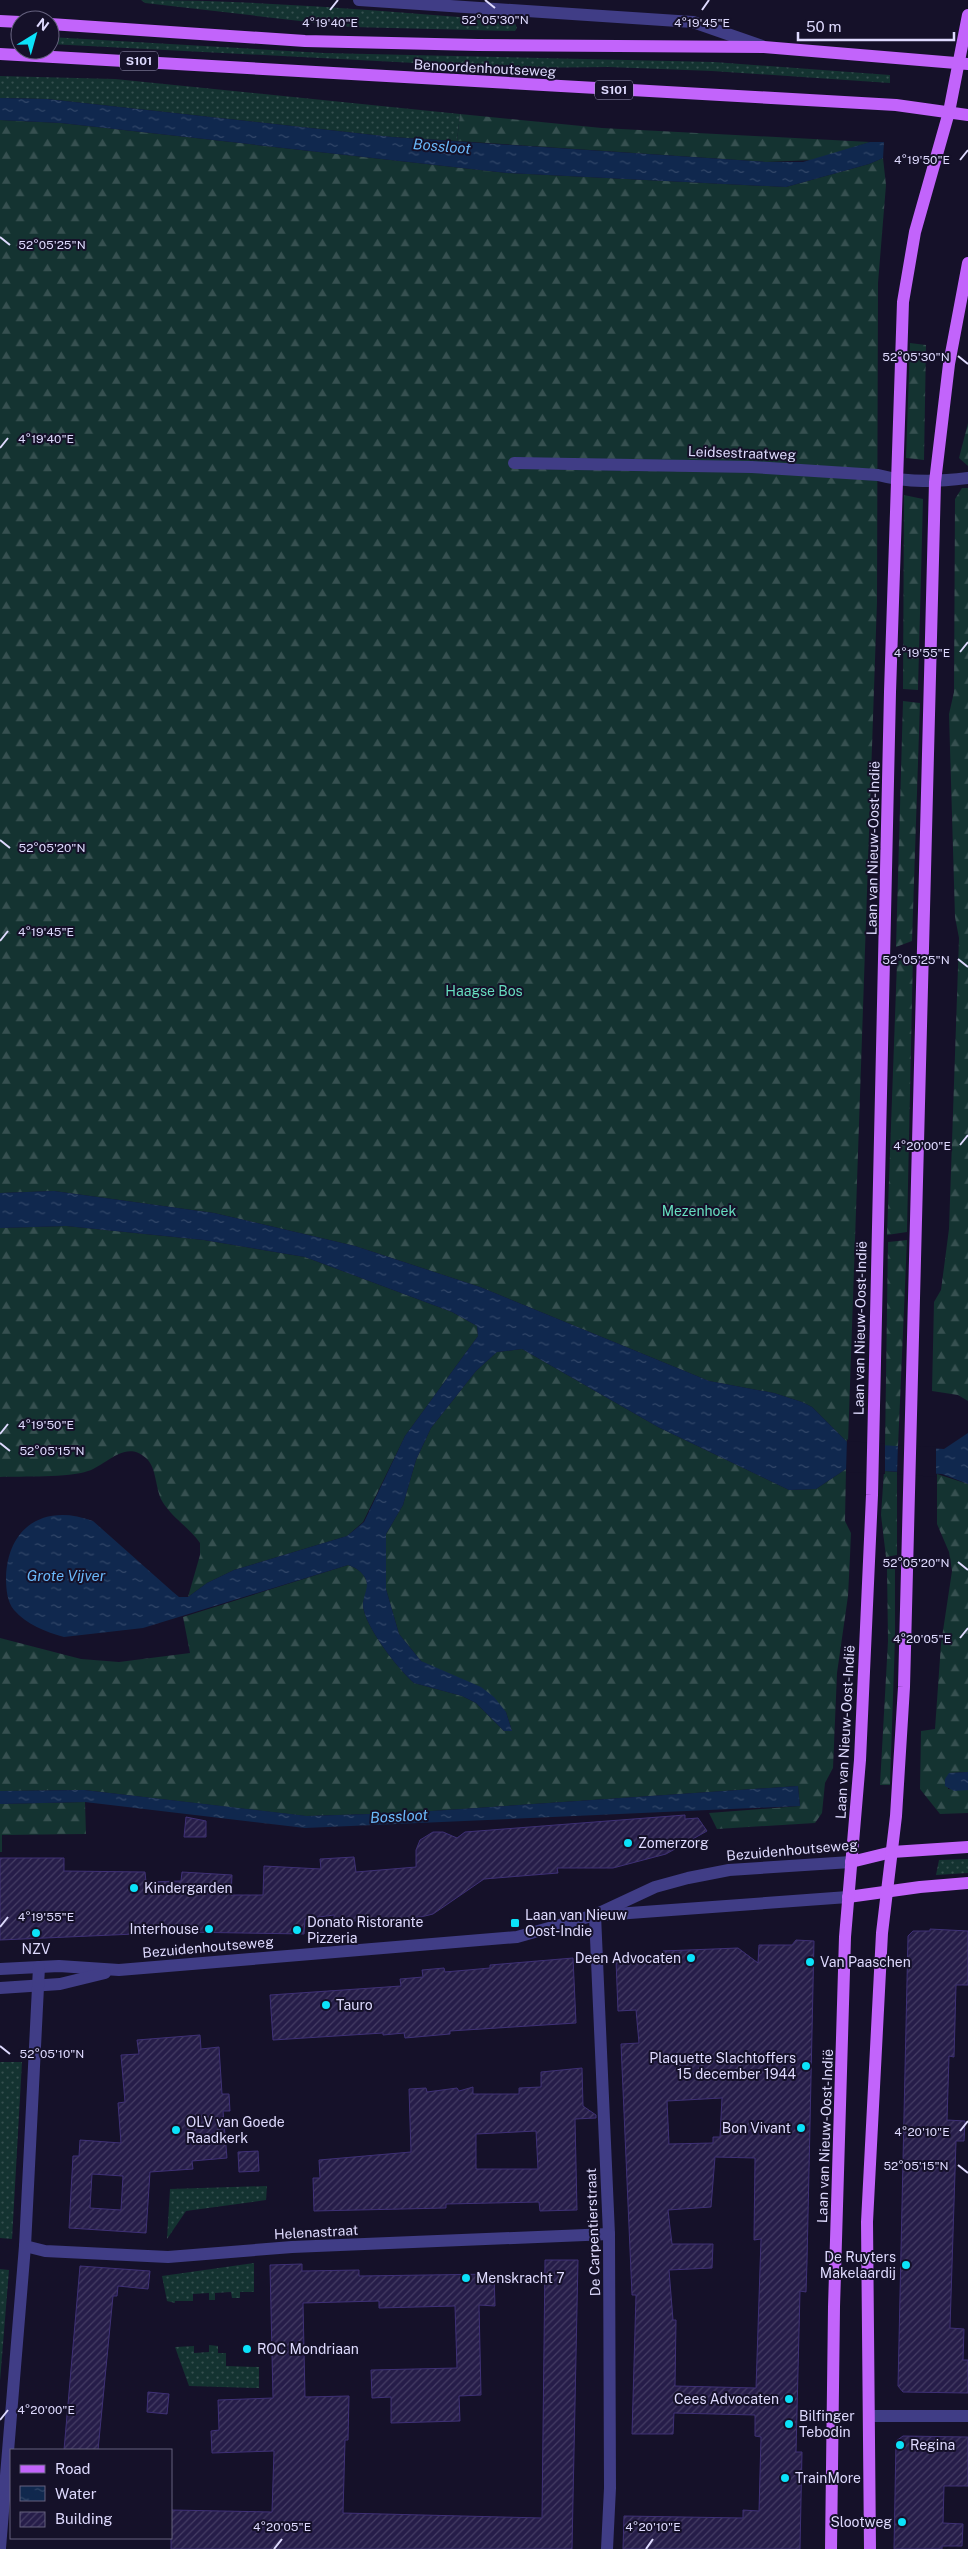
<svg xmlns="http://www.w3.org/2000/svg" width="968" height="2549" viewBox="0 0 968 2549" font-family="'Public Sans',sans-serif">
  <defs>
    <pattern id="grass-dots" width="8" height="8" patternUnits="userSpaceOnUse" patternTransform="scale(1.25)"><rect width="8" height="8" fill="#143331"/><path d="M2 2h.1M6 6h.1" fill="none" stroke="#365050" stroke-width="1.8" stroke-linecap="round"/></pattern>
    <pattern id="forest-firs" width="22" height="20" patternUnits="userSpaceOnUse" patternTransform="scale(1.25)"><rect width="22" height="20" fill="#143331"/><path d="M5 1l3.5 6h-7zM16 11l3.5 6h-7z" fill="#365050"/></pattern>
    <pattern id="water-ripples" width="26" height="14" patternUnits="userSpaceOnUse" patternTransform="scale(1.25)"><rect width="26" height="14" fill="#10284e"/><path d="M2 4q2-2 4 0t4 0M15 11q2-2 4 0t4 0" fill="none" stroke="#324769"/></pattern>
    <pattern id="building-hatch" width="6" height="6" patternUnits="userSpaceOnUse" patternTransform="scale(1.25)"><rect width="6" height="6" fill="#261d49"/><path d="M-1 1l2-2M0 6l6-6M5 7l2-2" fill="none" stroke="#453d64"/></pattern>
  </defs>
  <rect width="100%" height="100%" fill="#151129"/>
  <g fill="url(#grass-dots)">
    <path d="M141 0C265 0 390 12 514 21L517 28 515 31 352 27 145 3Z"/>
    <path d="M50 37 324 53 714 62 890 75V83L712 71 609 67 512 68 50 44Z"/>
    <path d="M0 76 115 79 460 114 457 141 392 137 47 99 0 98Z"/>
    <path d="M968 1859V1873L936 1875 939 1860Z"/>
    <path d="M0 2062H22L12 2239 0 2238Z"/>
    <path d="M267 2186 266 2200 186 2211 167 2239 170 2189Z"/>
    <path d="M254 2263V2292H240V2298H232L231 2292 215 2293V2300H209V2293L193 2294V2301H175V2303L167 2301 162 2276Z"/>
    <path d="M0 2269 9 2270 0 2381Z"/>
    <path d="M209 2345 218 2346V2353H226V2366L259 2367V2388L189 2386 175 2347 194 2346V2353L209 2352Z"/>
  </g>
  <g fill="url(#forest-firs)">
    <path d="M460 114 602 128 870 142 814 160 766 162 457 141Z"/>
    <path d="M0 120 61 123 507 173 786 187 869 164 883 158 886 185 878 283 877 602 848 1443 812 1407 802 1402 774 1393 709 1381 480 1287 355 1246 214 1213 54 1191 0 1193Z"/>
    <path d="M910 343 926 345 924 460 906 458Z"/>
    <path d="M968 423V466L959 458Z"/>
    <path d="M962 488H968V1401L958 1395 932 1391 934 1302 941 1290 949 1229 959 938 955 917 949 714 954 692 955 499Z"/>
    <path d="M904 495 923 499 918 690 903 689Z"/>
    <path d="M903 701 920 703 912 941 896 947Z"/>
    <path d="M913 954 907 1232 887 1235 897 962Z"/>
    <path d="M66 1226 204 1240 305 1257 452 1312 477 1326 478 1336 405 1436 363 1522 347 1536 234 1570 207 1583 188 1597 200 1555V1543C189 1527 172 1518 162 1501 155 1488 157 1468 146 1458 125 1439 107 1465 88 1471 69 1478 22 1476 0 1477V1228Z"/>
    <path d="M907 1240 898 1447 885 1446 888 1242Z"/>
    <path d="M522 1349 658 1427 789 1490 816 1489 846 1469 845 1521 851 1533 850 1556 848 1596 837 1673 833 1768 825 1783 822 1813 815 1823 717 1829 709 1813 800 1806 798 1786 402 1813 306 1816 84 1790 0 1791V1638L81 1659 119 1662 190 1653 183 1617 348 1565C357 1568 365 1573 367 1583 369 1590 363 1598 363 1605 364 1626 399 1670 414 1683L462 1696 476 1703 504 1731H512L506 1712 421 1661 399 1634 386 1589V1534L403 1505 416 1460 431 1428 476 1371 497 1352Z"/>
    <path d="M884 1471 897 1472V1555L886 1557 881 1515Z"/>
    <path d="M937 1474 968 1484V1772L949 1773 948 1789 968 1790V1813L940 1814 920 1789 921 1731 935 1729 941 1644 952 1571 949 1552 937 1524Z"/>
    <path d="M887 1568H895V1638L890 1785H880L888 1641Z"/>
    <path d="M85 1802 86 1834 2 1835V1852H0V1804Z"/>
  </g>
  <g fill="url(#water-ripples)">
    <path d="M0 98 47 99 392 137 766 162H803L870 142H884L883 158 869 164 786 187 507 173 61 123 0 120Z"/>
    <path d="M54 1191 214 1213 355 1246 480 1287 709 1381 774 1393 802 1402 812 1407 848 1443 944 1449 968 1433V1484L942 1474 846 1469 816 1489 789 1490 658 1427 522 1349 497 1352 476 1371 431 1428 416 1460 403 1505 386 1534V1589L399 1634 421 1661 481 1687 494 1697 506 1712 512 1731H504L476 1703 462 1696 414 1683C399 1670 364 1626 363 1605 363 1594 371 1586 364 1576 360 1570 354 1567 348 1565L143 1628 64 1637C46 1632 26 1624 14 1610 7 1602 6 1588 6 1577 8 1526 45 1503 93 1521L173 1592 179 1597H188L207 1583 234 1570 347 1536 364 1522 405 1436 478 1336 477 1326 452 1312 305 1257 204 1240 66 1226 0 1228V1193Z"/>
    <path d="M968 1772V1790L954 1791 945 1786V1779L949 1773Z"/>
    <path d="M798 1786 800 1806 305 1828 85 1802 0 1804V1791L84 1790 307 1816 402 1813Z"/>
  </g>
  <g fill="#151129">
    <path d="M847 1439 849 1441 885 1444V1474L846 1472Z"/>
    <path d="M898 1445 936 1447V1477L897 1474Z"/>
  </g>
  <g fill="url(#building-hatch)" stroke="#3e3075" fill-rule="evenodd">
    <path d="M685 1815V1819L698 1818 707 1831 666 1854 613 1868H557L558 1873 484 1879 433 1914 421 1917 334 1922V1915L305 1919 304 1934 180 1932 0 1940V1858H64V1871L145 1872 146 1882 181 1881 182 1872 232 1875 231 1895H263L264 1866 321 1869 320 1859 354 1857 356 1872 416 1867V1850L420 1840 433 1832H443L457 1838 465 1832Z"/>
    <path d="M186 1817 206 1821V1837H184Z"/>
    <path d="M930 1929 968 1931V1985H956L954 2057 949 2056 947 2120 965 2121 964 2141H956L950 2328 964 2329 963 2360H968V2393L903 2392 898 2386 908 1936 913 1931H930Z"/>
    <path d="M796 1940 814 1941 807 2262 806 2292 800 2291 796 2452H802L800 2549H623L624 2516 743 2518V2510L759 2511 761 2437 755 2436V2415L674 2413 673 2434H632L636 2295H632L621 2044 639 2043 636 2010 618 2011 616 1960 659 1957 664 1955 663 1951 738 1948 758 1963 759 1945H792ZM722 2098 720 2137H713V2143L669 2144 667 2101ZM715 2157 755 2158 754 2240 761 2239 756 2388 675 2386 676 2320H673L669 2270 712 2268 713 2244H672L668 2210 711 2207Z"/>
    <path d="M573 1958 576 2023 450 2031V2034L405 2038 404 2033 383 2035V2033L273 2040 270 1995 401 1986 400 1979 423 1977 422 1970 444 1968 445 1972 490 1968V1965Z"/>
    <path d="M200 2035 201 2049 219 2047 222 2094H229L230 2111H223L227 2158 192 2161 193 2169 150 2172 146 2233 69 2228 73 2156H79L80 2140 121 2143 118 2103 125 2102 121 2055 139 2054 137 2040ZM92 2174 123 2176 121 2210 90 2208Z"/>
    <path d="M582 2068 583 2106 596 2115V2118L575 2119 577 2210 540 2211 539 2202 446 2204V2208L314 2211 313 2178H320L319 2160 411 2152 409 2089 426 2088 427 2092 457 2088 459 2091 473 2087V2094H519V2088L541 2087V2072ZM536 2131 538 2169H476V2134Z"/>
    <path d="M258 2151 259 2171 239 2172 238 2152Z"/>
    <path d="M545 2260H578L572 2549H171V2510L272 2512 274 2451 212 2453 211 2431 219 2430 218 2400 273 2398 270 2265 302 2264V2271L359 2270V2276L494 2274 495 2306 479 2305 481 2395 459 2396 460 2421 391 2423V2397L372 2398 371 2370 457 2368 455 2306 379 2308V2301L303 2303 305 2397 349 2396 348 2440H345L343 2513 542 2518Z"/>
    <path d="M80 2266 150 2271 148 2289 118 2286 117 2296H113L98 2450H64Z"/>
    <path d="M148 2392 169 2394 167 2414 147 2412Z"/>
    <path d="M903 2436 968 2437V2486H944L943 2523 963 2524 962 2546H942V2549H894L896 2441Z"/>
  </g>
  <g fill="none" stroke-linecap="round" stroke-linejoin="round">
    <g stroke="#403d86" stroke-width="12">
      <path d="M359 0 693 22 762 46"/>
      <path d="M514 463 752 467 878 475C908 483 937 482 968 478"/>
      <path d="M595 1915 609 2234 610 2488 607 2549"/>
      <path d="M602 1915 848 1897"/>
      <path d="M0 1969 59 1966 119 1970 517 1937 595 1915 655 1887 688 1878 729 1870 851 1862"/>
      <path d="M0 1988 60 1984 105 1973"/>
      <path d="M25 2246 45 2251 168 2257 292 2247 609 2234"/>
      <path d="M870 2416H968"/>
      <path d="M0 2548 25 2246 39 1967"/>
    </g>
    <g stroke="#c264fb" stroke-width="12">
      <path d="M0 21 20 22"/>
      <path d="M50 24 305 41 478 45 764 47 968 64"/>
      <path d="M0 54 896 105 968 115"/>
      <path d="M851 1862 892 1852 968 1847"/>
      <path d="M848 1897 920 1887 968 1883"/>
      <path d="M831 2549 834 2307 845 1937 860 1760 872 1495 890 692 903 302 915 232 949 112 968 15"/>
      <path d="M870 2549 867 2222 882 1933 896 1816 904 1687 935 482 949 364 968 263"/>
    </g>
  </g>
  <path fill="none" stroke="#dedafe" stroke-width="2" d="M485 0 495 8M330 10 338 0M702 10 709 0M960 160 968 150M0 237 10 245M958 356 968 364M0 448 8 438M960 652 968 642M0 840 10 848M0 941 8 931M958 959 968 967M960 1145 968 1135M0 1434 8 1424M0 1443 10 1451M958 1562 968 1570M960 1638 968 1628M0 1927 8 1917M0 2046 10 2054M960 2131 968 2121M958 2165 968 2173M0 2420 8 2410M274 2549 282 2539M646 2549 653 2539"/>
  <g fill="#0be2f9" stroke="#151129" stroke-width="2">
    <circle cx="628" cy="1843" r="5"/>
    <circle cx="134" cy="1888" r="5"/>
    <rect x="510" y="1918" width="10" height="10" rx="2.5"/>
    <circle cx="209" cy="1929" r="5"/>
    <circle cx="297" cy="1930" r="5"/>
    <circle cx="36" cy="1933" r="5"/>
    <circle cx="691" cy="1958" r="5"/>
    <circle cx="810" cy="1962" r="5"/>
    <circle cx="326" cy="2005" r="5"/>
    <circle cx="806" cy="2066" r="5"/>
    <circle cx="801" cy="2128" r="5"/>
    <circle cx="176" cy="2130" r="5"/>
    <circle cx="906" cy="2265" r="5"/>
    <circle cx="466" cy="2278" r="5"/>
    <circle cx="247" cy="2349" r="5"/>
    <circle cx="789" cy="2399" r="5"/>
    <circle cx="789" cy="2424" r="5"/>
    <circle cx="900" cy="2445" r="5"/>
    <circle cx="785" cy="2478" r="5"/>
    <circle cx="902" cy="2522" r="5"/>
  </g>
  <g text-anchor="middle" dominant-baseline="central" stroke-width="4" stroke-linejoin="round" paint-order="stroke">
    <g fill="#151129" stroke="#a29ebe" stroke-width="1">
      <rect x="120" y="51.5" width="38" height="19" rx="4"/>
      <rect x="595" y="80.5" width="38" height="19" rx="4"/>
    </g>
    <g font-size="12" font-weight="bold" fill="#dedafe">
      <text x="139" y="61">S101</text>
      <text x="614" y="90">S101</text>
    </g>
    <g font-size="14" fill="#dedafe" stroke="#151129">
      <text transform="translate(485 68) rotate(3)">Benoordenhoutseweg</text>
      <text transform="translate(742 453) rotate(2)">Leidsestraatweg</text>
      <text transform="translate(873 848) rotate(-89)">Laan van Nieuw-Oost-Indië</text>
      <text transform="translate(860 1328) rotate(-89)">Laan van Nieuw-Oost-Indië</text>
      <text transform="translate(845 1732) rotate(-87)">Laan van Nieuw-Oost-Indië</text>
      <text transform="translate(792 1850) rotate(-5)">Bezuidenhoutseweg</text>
      <text transform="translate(208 1947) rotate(-5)">Bezuidenhoutseweg</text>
      <text transform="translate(825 2136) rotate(-88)">Laan van Nieuw-Oost-Indië</text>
      <text transform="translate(316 2232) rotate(-3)">Helenastraat</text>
      <text transform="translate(593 2232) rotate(-92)">De Carpentierstraat</text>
    </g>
    <g font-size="14" fill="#66debf" stroke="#151129">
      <text x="484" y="991">Haagse Bos</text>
      <text x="699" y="1211">Mezenhoek</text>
    </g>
    <g font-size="14" fill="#dedafe" stroke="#151129" text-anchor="start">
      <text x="638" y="1843">Zomerzorg</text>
      <text x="144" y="1888">Kindergarden</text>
      <text x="525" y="1915">Laan van Nieuw<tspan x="525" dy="16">Oost-Indie</tspan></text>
      <text x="307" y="1922">Donato Ristorante<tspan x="307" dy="16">Pizzeria</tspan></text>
      <text x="199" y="1929" text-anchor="end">Interhouse</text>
      <text x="36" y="1949" text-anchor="middle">NZV</text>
      <text x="681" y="1958" text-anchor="end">Deen Advocaten</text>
      <text x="820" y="1962">Van Paaschen</text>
      <text x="336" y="2005">Tauro</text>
      <text x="796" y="2058" text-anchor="end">Plaquette Slachtoffers<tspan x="796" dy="16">15 december 1944</tspan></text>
      <text x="186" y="2122">OLV van Goede<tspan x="186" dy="16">Raadkerk</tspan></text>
      <text x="791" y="2128" text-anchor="end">Bon Vivant</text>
      <text x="896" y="2257" text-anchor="end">De Ruyters<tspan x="896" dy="16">Makelaardij</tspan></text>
      <text x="476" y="2278">Menskracht 7</text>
      <text x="257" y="2349">ROC Mondriaan</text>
      <text x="779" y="2399" text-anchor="end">Cees Advocaten</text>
      <text x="799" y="2416">Bilfinger<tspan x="799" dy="16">Tebodin</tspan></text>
      <text x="910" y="2445">Regina</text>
      <text x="795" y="2478">TrainMore</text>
      <text x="892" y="2522" text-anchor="end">Slootweg</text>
    </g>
    <g font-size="15" font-style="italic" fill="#6ab9fb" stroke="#151129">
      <text transform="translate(442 146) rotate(5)">Bossloot</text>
      <text x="66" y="1575">Grote Vijver</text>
      <text transform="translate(399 1816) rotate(-3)">Bossloot</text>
    </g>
  </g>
  <g font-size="12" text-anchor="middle" fill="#dedafe" stroke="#151129" stroke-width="4" stroke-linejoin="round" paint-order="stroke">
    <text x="495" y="24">52°05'30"N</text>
    <text x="330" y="27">4°19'40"E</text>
    <text x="702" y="27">4°19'45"E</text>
    <text x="922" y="164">4°19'50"E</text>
    <text x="52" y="249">52°05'25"N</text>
    <text x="916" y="361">52°05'30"N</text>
    <text x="46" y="443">4°19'40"E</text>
    <text x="922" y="657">4°19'55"E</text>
    <text x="52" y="852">52°05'20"N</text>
    <text x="46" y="936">4°19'45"E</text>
    <text x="916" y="964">52°05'25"N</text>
    <text x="922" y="1150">4°20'00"E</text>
    <text x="46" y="1429">4°19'50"E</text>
    <text x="52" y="1455">52°05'15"N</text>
    <text x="916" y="1567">52°05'20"N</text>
    <text x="922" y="1643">4°20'05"E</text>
    <text x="46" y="1921">4°19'55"E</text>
    <text x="52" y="2058">52°05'10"N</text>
    <text x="922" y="2136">4°20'10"E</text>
    <text x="916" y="2170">52°05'15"N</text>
    <text x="46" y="2414">4°20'00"E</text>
    <text x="282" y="2531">4°20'05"E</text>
    <text x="653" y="2531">4°20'10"E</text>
  </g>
  <rect x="10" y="2449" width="162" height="90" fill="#151129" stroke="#65617e"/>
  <rect x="20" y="2465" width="25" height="8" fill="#c264fb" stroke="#65617e"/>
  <text x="55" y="2474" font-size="15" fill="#dedafe">Road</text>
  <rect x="20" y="2486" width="25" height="15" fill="url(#water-ripples)" stroke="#65617e"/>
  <text x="55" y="2499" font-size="15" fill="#dedafe">Water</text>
  <rect x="20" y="2512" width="25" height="15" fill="url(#building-hatch)" stroke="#65617e"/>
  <text x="55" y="2524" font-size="15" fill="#dedafe">Building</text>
  <g transform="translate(35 35) rotate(37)"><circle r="24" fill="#151129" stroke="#65617e"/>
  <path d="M0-4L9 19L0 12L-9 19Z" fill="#0be2f9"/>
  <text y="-8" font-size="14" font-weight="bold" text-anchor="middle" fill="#dedafe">N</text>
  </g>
  <path d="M798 32v8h156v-8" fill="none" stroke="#dedafe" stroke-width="2.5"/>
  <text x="806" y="32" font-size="15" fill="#dedafe" stroke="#151129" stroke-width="4" paint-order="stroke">50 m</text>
</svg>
